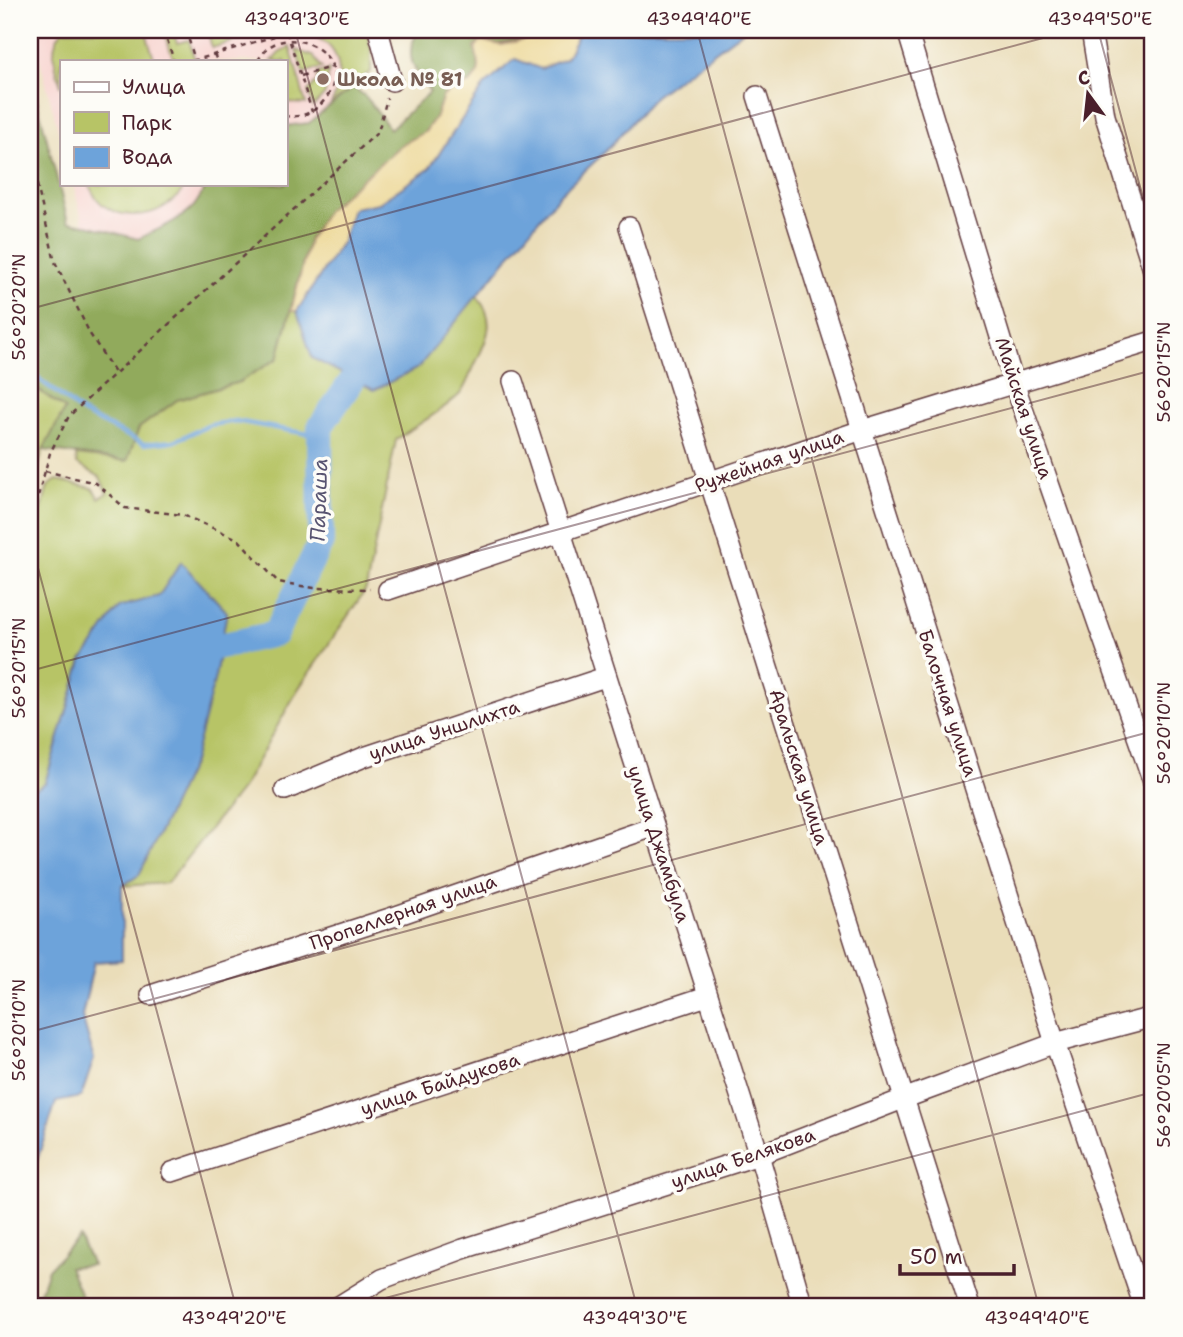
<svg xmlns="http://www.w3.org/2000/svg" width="1183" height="1337" viewBox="0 0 1183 1337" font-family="'Shantell Sans',sans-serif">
  <rect width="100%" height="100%" fill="#fdfcf7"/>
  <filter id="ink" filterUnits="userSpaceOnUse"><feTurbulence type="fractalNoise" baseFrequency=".0143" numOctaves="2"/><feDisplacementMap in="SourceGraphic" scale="14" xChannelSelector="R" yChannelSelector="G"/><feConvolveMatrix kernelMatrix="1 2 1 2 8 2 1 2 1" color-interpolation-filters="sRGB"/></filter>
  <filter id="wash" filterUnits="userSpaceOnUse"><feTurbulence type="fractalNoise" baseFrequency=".00686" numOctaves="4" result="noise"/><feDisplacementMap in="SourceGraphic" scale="28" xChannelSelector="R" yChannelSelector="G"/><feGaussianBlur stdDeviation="1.57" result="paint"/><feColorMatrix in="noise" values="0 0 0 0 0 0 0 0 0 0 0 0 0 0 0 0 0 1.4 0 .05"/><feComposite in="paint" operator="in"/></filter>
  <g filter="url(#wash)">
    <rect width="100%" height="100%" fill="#eaddb9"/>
    <g fill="#f7d0cc">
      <path d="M32 30H367L371 49V71L285 143V61H61V141Z"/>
      <path d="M73 184H236L102 295Z"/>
    </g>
    <g fill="#b7c466" stroke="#807248" stroke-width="2">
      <path d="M63 30H145L155 61H61V87C56 68 47 46 63 30Z"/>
      <path d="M163 30H173L177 43 189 40 195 61H174Z"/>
      <path d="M207 30H272L212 48Z"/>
      <path d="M303 30H367L371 49V71L330 106C343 83 345 49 315 37 308 34 299 34 292 33Z"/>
      <path d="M290 47 306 104 285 103V61H272L279 53Z"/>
      <path d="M296 50 313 56 322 68 303 73Z"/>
      <path d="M329 70 325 94 313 107 308 91 317 82 318 73Z"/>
      <path d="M89 184H185C183 192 178 196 172 201 146 224 100 219 89 184Z"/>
      <path d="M476 295C500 323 485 341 472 371 468 378 465 389 459 395 441 412 416 425 396 440L366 589 297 691 243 787 167 883 122 886 139 875 193 762 181 563 159 596 119 607 82 661 45 783 30 793V553L48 486 57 480 92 488 99 498 107 493 100 477 77 464 76 455 127 461 139 428 177 400 239 382 278 358 291 311H297L312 358 374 390 418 368Z"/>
      <path d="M30 384 65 409 43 450 30 498Z"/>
    </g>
    <g fill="#91aa5b" stroke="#6e6443" stroke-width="2">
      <path d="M420 30H546L527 39 475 48 479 66 478 73 470 83 458 86 443 96 436 116 425 132 401 145 370 174 309 240 278 358 239 382 177 400 139 428 127 461 43 450 65 409 30 384V73L68 222 91 226 138 239C155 231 179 221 193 207 199 201 202 191 209 184H285V126L309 123 353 87 366 97 390 129 430 92C415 72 401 53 420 30Z"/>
      <path d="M79 1237 92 1265 69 1267 86 1307H35L48 1269Z"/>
    </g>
    <path fill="#eeda9e" stroke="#9c7c64" stroke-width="2" d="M546 30H581L566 58 541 69 515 60 484 86 429 169 379 203 354 208 342 242 297 311H291L309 240 327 210 401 145 425 132 436 116 443 96 458 86 470 83 478 73 479 66 475 48 480 41 502 45 527 39Z"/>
    <g fill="#6da3da" stroke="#5c6182" stroke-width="2">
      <path d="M581 30H744L655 96 605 152 560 194 418 368 374 390 312 358 297 311 342 242 353 208 379 203 429 169 484 86 515 59 541 69 566 58Z"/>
      <path d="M181 562 227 612 215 677 193 762 139 875 122 886V960L94 962 82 1016 94 1059 81 1097 56 1102 33 1173 30 1174V793L45 783 82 661 119 607 159 596Z"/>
    </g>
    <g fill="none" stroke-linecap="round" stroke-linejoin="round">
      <path stroke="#6da3da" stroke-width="4.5" d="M30 372 84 414 144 444 174 441 210 425 236 421 320 436"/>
      <path stroke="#6da3da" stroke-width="26" d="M187 653 275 634 321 542 320 427 373 350"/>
    </g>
  </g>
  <g filter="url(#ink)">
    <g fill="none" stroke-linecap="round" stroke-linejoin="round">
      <g stroke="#623c40" stroke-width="22">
        <g id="minor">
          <path d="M378 30 392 81"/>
          <path d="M907 30 1014 383 1153 782"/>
          <path d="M1091 30 1105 116 1153 270"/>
          <path d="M757 96 1055 1043 1144 1307"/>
          <path d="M629 227 970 1307"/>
          <path d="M513 381 759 1155 803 1307"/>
          <path d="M388 590 862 430 1153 341"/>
          <path d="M285 790 364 757 605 677"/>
          <path d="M151 995 396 916 653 827"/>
          <path d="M172 1172 707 996"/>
          <path d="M337 1307 382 1279 463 1249 759 1155 903 1099 1055 1043 1153 1017"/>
        </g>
      </g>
      <g stroke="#623c40" stroke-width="2.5" stroke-dasharray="5 5" stroke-linecap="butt">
        <path d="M164 30 174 61"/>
        <path d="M186 30 195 61"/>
        <path d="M287 32 312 112"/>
        <path d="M214 54 217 61"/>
        <path d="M193 61 294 30"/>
        <path d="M258 61C280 13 368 57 320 105 311 114 298 118 285 116"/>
        <path d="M301 76 331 67"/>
        <path d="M30 155 55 262 90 334 115 373"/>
        <path d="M45 471 96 483 125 508 183 515 238 539 278 582 314 588 370 589"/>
        <path d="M30 525 50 453 69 416 378 132 387 98"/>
      </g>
      <use href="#minor" stroke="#fff" stroke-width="19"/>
    </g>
  </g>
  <path fill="none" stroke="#4a1f2b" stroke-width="2" stroke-opacity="0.45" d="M295 30 637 1307M697 30 1039 1307M1098 30 1153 235M30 309 1073 30M30 538 236 1307M30 671 1153 370M30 1032 1153 731M352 1307 1153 1092"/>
  <circle fill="#8d6e63" stroke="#fdfcf7" stroke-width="2.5" cx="323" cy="79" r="7"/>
  <g text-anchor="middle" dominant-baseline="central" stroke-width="7" stroke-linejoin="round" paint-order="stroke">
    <g font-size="19" font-weight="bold" fill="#785e54" stroke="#fdfcf7" text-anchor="start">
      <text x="337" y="79">Школа № 81</text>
    </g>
    <g font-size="19" fill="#4a1f2b" stroke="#fdfcf7">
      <text transform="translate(1024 408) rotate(72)">Майская улица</text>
      <text transform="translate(769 461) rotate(-19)">Ружейная улица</text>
      <text transform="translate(948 703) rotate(72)">Балочная улица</text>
      <text transform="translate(444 730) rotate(-18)">улица Уншлихта</text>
      <text transform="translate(799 767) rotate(73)">Аральская улица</text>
      <text transform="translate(659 844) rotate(72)">улица Джамбула</text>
      <text transform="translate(403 912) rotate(-19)">Пропеллерная улица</text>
      <text transform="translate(440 1084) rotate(-18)">улица Байдукова</text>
      <text transform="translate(743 1158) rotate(-19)">улица Белякова</text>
    </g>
    <g font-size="21" font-style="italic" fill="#585471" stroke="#fdfcf7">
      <text transform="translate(319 500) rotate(-88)">Параша</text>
    </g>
  </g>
  <rect width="1183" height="1337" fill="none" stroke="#fdfcf7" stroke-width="77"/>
  <rect x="60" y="60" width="228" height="126" fill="#fdfcf7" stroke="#b5a4a5" stroke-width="2"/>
  <rect x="74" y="82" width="35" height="10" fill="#ffffff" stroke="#b5a4a5" stroke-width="2"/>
  <text x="122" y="94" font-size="21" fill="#4a1f2b">Улица</text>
  <rect x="74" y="112" width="35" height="21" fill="#b7c466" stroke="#b5a4a5" stroke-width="2"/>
  <text x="122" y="130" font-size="21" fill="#4a1f2b">Парк</text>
  <rect x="74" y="147" width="35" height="21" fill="#6da3da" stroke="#b5a4a5" stroke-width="2"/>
  <text x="122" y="164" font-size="21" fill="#4a1f2b">Вода</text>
  <g transform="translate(1088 94) rotate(345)" stroke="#fdfcf7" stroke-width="5" paint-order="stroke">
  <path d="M0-5L12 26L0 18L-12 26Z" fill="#4a1f2b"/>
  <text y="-10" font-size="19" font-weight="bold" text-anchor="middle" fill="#4a1f2b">С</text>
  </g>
  <path d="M900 1264v10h114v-10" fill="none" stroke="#4a1f2b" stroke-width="3.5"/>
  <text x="910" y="1264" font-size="21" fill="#4a1f2b" stroke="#fdfcf7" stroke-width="5" paint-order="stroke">50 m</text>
  <rect x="38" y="38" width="1106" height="1260" fill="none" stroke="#4a1f2b" stroke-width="2.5"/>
  <g font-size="18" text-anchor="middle" fill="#4a1f2b">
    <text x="297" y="25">43°49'30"E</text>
    <text x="699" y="25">43°49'40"E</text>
    <text x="1100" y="25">43°49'50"E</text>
    <text transform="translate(19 307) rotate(-90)" y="6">56°20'20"N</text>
    <text transform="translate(1164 372) rotate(-90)" y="6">56°20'15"N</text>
    <text transform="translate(19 668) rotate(-90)" y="6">56°20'15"N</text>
    <text transform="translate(1164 733) rotate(-90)" y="6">56°20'10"N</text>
    <text transform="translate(19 1030) rotate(-90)" y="6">56°20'10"N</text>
    <text transform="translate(1164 1095) rotate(-90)" y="6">56°20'05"N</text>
    <text x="234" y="1324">43°49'20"E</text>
    <text x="635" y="1324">43°49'30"E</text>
    <text x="1037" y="1324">43°49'40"E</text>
  </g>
</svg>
